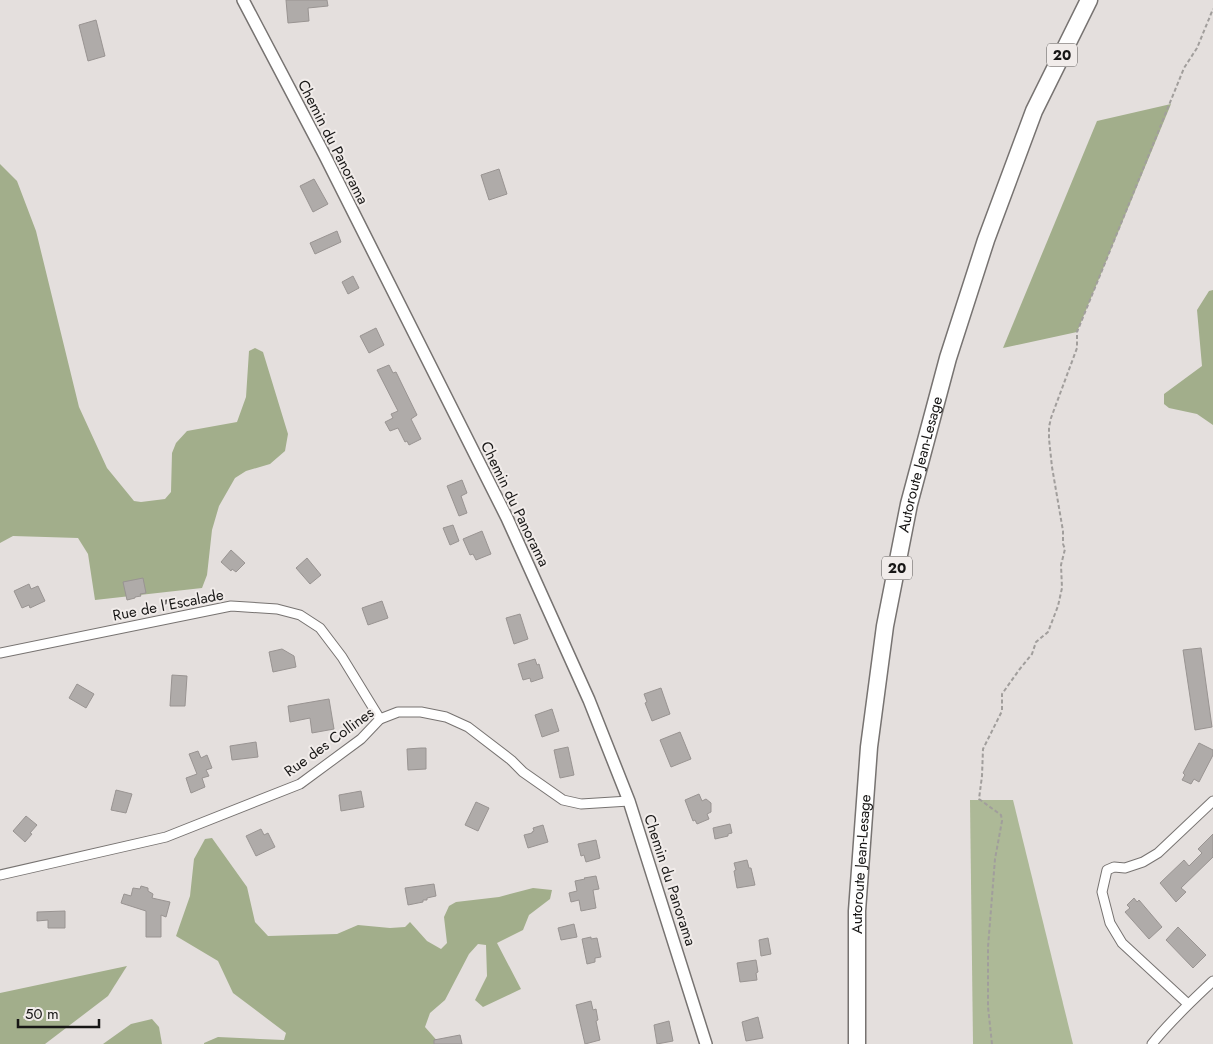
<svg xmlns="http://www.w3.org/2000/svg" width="1213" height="1044" viewBox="0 0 1213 1044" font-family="Jost,sans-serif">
  <rect width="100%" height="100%" fill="#e4dfdd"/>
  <path fill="#adb997" d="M970 800H1013L1073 1044H973Z"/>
  <g fill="#a2ae8b">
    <path d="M1171 104 1077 332 1003 348 1097 121Z"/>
    <path d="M0 164 17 181 36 231 79 407 107 468 134 501 141 502 165 499 171 492 172 453 176 443 187 431 237 422 246 397 249 351 255 348 263 352 288 434 285 451 270 464 246 471 235 478 219 506 212 530 207 575 202 588 95 600 88 554 78 538 13 536 0 543Z"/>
    <path d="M1213 290V425L1197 414 1169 408 1164 404V394L1202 366 1197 310 1209 291Z"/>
    <path d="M212 838 247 887 255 922 268 936 337 934 358 925 390 928 405 927 410 922 427 941 441 949 447 943 444 917 449 906 456 902 499 897 533 888 552 890 550 899 529 915 523 930 497 943 521 989 483 1007 475 1000 487 976 486 945 478 944 469 954 445 1000 430 1013 425 1027 440 1044H204V1043L218 1037 284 1040 286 1033 233 993 218 961 176 936 190 896 194 859 205 839Z"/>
    <path d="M127 966 108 996 45 1044H0V993Z"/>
    <path d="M152 1019 159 1027 162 1044H103L131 1024Z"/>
  </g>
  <g fill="#afaba9" stroke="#999492">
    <path d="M286 0H327L328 6 308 8 309 21 288 23Z"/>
    <path d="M96 20 105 56 88 61 79 25Z"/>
    <path d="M499 169 507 194 489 200 481 175Z"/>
    <path d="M314 179 328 204 313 212 300 186Z"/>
    <path d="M337 231 341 242 315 254 310 243Z"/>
    <path d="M353 276 359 288 348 294 342 282Z"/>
    <path d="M376 328 384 345 369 353 360 336Z"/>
    <path d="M389 365 393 373 396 372 417 415 411 419 421 439 409 445 407 441 405 442 398 428 390 431 385 422 393 418 391 414 398 411 377 370Z"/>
    <path d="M462 480 467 493 461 496 467 513 459 516 447 486Z"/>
    <path d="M453 525 459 541 450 545 443 528Z"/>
    <path d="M482 531 491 554 476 560 473 554 470 555 463 539Z"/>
    <path d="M231 550 245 563 236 572 232 569 231 571 221 562Z"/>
    <path d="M307 558 321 575 310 584 296 568Z"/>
    <path d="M143 578 146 593 140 594 141 596 135 597V598L127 600 123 582Z"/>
    <path d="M29 584 31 589 38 586 45 601 30 608 29 605 22 608 14 591Z"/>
    <path d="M382 601 388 618 368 625 362 608Z"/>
    <path d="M520 614 528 639 514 644 506 618Z"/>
    <path d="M1201 648 1212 727 1195 730 1183 650Z"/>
    <path d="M282 649 294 656 296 667 273 672 269 652Z"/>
    <path d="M535 659 537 665 539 664 543 678 531 682 530 678 523 680 518 664Z"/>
    <path d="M172 675 187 676 185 706H170Z"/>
    <path d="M77 684 94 694 86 708 69 698Z"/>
    <path d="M661 688 670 714 652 721 645 703 647 702 644 694Z"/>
    <path d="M329 699 334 729 312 733 310 718 290 722 288 706Z"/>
    <path d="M552 709 559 731 542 737 535 715Z"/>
    <path d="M680 732 691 759 671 767 660 740Z"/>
    <path d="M256 742 258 757 232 760 230 746Z"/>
    <path d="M1199 743 1213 750V755L1199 782 1194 779 1191 784 1182 780 1185 775 1183 773Z"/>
    <path d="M568 747 574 775 560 778 554 750Z"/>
    <path d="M421 748H426V769L408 770 407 749Z"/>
    <path d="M198 751 201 758 207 755 212 768 206 770 209 776 202 778 205 787 191 793 186 778 197 774 189 754Z"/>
    <path d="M116 790 132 794 126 813 111 810Z"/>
    <path d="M361 791 364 807 341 811 339 795Z"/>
    <path d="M699 794 702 801 706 799 711 803V812L707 814 709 819 697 824 695 820 693 821 685 800Z"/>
    <path d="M476 802 489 808 478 831 465 825Z"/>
    <path d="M26 816 37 825 30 833 32 834 25 842 13 831Z"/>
    <path d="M730 824 732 833 728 834V836L715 839 713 828Z"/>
    <path d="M543 825 548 842 528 848 524 835 532 833V832L534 831 533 828Z"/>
    <path d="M261 829 264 835 268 833 275 847 256 856 246 836Z"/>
    <path d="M1213 834V857L1181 888 1186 892 1176 902 1160 883 1184 860 1189 866 1202 853 1198 849Z"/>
    <path d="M596 840 600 858 586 862 584 855 581 856 578 844Z"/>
    <path d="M747 860 749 868H751L755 885 737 888 734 871 736 870 734 863Z"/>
    <path d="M596 876 599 889 593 890 596 908 581 911 579 900 571 902 569 893 577 891 575 881 585 879 584 878Z"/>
    <path d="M434 884 436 896 427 898V900H423V902L408 905 405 888Z"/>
    <path d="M141 886 148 888V891L153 894 152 898 170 902 166 917 161 915V937H146V911L121 903 124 894 131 896 133 888 140 889Z"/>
    <path d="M1134 898 1137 902 1139 900 1162 927 1149 939 1125 912 1130 908 1127 905Z"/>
    <path d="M65 911V928H48V920L37 921V912Z"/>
    <path d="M574 924 577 937 561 940 558 928Z"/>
    <path d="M1178 927 1206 955 1193 968 1166 940Z"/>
    <path d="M591 937V939L597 938 601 957 595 958V962L587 964 582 939Z"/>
    <path d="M768 938 771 954 761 956 759 940Z"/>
    <path d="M756 960 758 972 756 973 757 980 740 982 737 963Z"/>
    <path d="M591 1001 593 1010 596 1009 598 1020 596 1021 600 1040 585 1044 576 1005Z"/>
    <path d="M758 1017 763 1038 746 1041 742 1022Z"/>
    <path d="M669 1021 673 1041 657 1044 654 1025Z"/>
    <path d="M460 1035 462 1044H434V1040Z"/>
  </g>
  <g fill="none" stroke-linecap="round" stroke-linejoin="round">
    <g stroke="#777371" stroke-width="11">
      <g id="minor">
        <path d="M0 653 231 606 277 609 300 615 320 628 342 657 380 719"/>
        <path d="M0 875 166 837 300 784 361 739 380 719 398 712H421L446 717 468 727 511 760 523 772 563 800 581 804 629 801"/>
        <path d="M1188 1004 1122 943 1110 923 1102 892 1107 870 1114 867 1125 868 1143 862 1158 853 1213 801"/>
        <path d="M1152 1044C1170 1021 1192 1001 1213 981"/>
      </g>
    </g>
    <g stroke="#777371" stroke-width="14">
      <path id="tertiary" d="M243 0 325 156 507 518 589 700 629 801 706 1044"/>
    </g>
    <g stroke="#777371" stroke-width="19">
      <g id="motorway">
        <path id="s1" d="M857 1044V911L869 747 885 626 909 504 948 358 986 240 1034 111 1089 0"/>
      </g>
    </g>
    <path stroke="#a19e9c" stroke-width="2" stroke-dasharray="4 2.5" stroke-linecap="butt" d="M992 1044 988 1007V947L995 859 1002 821 1001 815 979 799 982 776 983 749 1002 711V694L1019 670 1032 654 1036 642 1048 632 1058 606 1062 588 1061 565 1065 549 1063 544V531L1052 467 1049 439V427L1051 418 1077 348V332L1184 68 1197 48 1213 9"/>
    <use href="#minor" stroke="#fff" stroke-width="9"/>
    <use href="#tertiary" stroke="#fff" stroke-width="11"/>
    <use href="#motorway" stroke="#fff" stroke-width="16"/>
  </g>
  <g text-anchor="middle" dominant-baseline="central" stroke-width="4" stroke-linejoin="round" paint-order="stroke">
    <g fill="#f1ecea" stroke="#585655" stroke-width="1">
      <rect x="1047" y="43.5" width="30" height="23" rx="4"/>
      <rect x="882" y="556.5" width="30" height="23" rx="4"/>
    </g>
    <g font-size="14" font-weight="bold" fill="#171615">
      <text x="1062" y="55">20</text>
      <text x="897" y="568">20</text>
    </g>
    <g font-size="15" fill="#171615" stroke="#f1ecea">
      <text transform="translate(333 142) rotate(63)">Chemin du Panorama</text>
      <text stroke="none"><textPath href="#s1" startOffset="585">Autoroute Jean-Lesage</textPath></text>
      <text transform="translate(515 504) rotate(64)">Chemin du Panorama</text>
      <text transform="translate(168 605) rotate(-11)">Rue de l'Escalade</text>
      <text transform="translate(329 742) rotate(-36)">Rue des Collines</text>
      <text stroke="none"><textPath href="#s1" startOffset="180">Autoroute Jean-Lesage</textPath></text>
      <text transform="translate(670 880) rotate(72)">Chemin du Panorama</text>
    </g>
  </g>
  <path d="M18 1019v8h81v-8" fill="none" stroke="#171615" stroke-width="2.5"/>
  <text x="25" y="1019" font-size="15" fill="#171615" stroke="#f1ecea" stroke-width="4" paint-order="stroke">50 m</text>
</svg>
